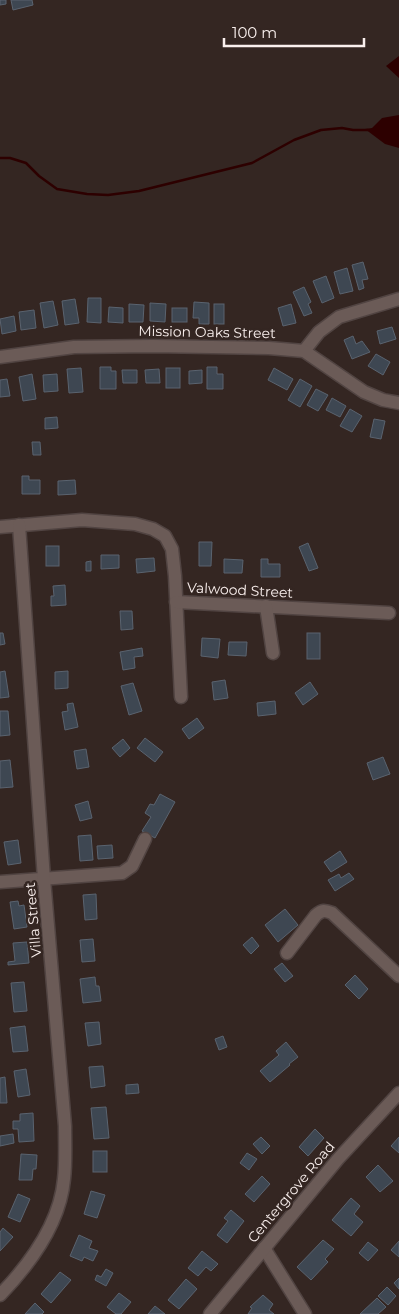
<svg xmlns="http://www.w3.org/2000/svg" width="399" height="1314" viewBox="0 0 399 1314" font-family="Montserrat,sans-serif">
  <rect width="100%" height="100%" fill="#342622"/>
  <g fill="#2d0000">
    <path d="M399 56V78L386 66Z"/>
    <path d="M399 115V148L385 144 365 129 372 128 382 118Z"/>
  </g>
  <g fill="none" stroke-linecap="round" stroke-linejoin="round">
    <path stroke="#2d0000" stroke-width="2.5" d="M0 158H10L26 163 39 176 57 189 87 194 108 195 139 191 252 163 294 140 321 130 342 128 353 130H368"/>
  </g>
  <g fill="#3e4752" stroke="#5a636f">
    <path d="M0 0H6V4L0 5Z"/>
    <path d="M11 0H32L33 5 13 10Z"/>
    <path d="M363 262 368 279 362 280 364 288 359 290 352 265Z"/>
    <path d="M347 268 353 291 340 294 334 272Z"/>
    <path d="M326 276 334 298 322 303 313 281Z"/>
    <path d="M304 287 311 302 308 304 312 313 304 316 293 292Z"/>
    <path d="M88 298H101V323L87 322Z"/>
    <path d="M75 299 79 323 65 325 62 301Z"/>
    <path d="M53 301 58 325 44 328 40 303Z"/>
    <path d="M194 302 209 303V324H199V318H193Z"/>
    <path d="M150 303 166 304 165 322 150 321Z"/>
    <path d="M129 304 144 305 143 322H129Z"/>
    <rect x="214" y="304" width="10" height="20"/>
    <path d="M291 304 296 323 283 326 278 308Z"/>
    <path d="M109 307 123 308V323L108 322Z"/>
    <rect x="172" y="308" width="15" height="14"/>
    <path d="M34 310 36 328 21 330 19 312Z"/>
    <path d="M14 316 16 331 2 334 0 319Z"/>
    <path d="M392 327 396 339 380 344 377 331Z"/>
    <path d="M353 336 356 344 362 341 370 352 352 359 344 340Z"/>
    <path d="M376 354 390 362 383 375 368 366Z"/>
    <path d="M100 367H111V371H116V389H100Z"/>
    <path d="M207 367H217V374H223V389H207Z"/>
    <path d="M81 368 83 392 69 393 67 369Z"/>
    <rect x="166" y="368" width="14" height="20"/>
    <path d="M274 368 293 379 287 390 268 380Z"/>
    <path d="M159 369 160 383H146L145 370Z"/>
    <path d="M122 370H137V383H123Z"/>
    <path d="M202 370V383L189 384V371Z"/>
    <path d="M32 374 36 399 23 401 19 377Z"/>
    <path d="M57 374 58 391 44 392 43 375Z"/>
    <path d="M7 379 10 396 0 397V380Z"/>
    <path d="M300 379 312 386 300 407 288 400Z"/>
    <path d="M316 389 328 395 318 411 307 405Z"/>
    <path d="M332 398 346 406 340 417 326 410Z"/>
    <path d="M350 409 362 416 352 432 340 426Z"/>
    <path d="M57 417 58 428 45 429V418Z"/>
    <path d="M374 419 385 421 381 439 370 437Z"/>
    <path d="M32 442H40L41 455H33Z"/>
    <path d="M22 476H29V480H40V494H22Z"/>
    <path d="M75 480 76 494 58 495V481Z"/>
    <path d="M199 542H212L211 566H199Z"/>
    <path d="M308 543 318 568 309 571 299 547Z"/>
    <rect x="46" y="546" width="13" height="20"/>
    <path d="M101 555H119V568L101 569Z"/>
    <path d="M154 558 155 571 137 573 136 559Z"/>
    <path d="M224 559 243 560 242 573H224Z"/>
    <path d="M261 559H268V564H280V577H261Z"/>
    <path d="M91 561V571H86V562Z"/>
    <path d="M65 585 66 605 51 606V596H54L53 586Z"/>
    <path d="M120 611H132L133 629 121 630Z"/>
    <path d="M0 633H3L5 644 0 645Z"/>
    <rect x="307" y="633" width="13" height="26"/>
    <path d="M202 638 220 639 218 658 201 656Z"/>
    <path d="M229 642H247L246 656 228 655Z"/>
    <path d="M142 648 143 656 134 657 135 668 123 670 120 652Z"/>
    <path d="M5 671 9 697 0 698V672Z"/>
    <path d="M68 671V688L55 689V672Z"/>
    <path d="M225 680 228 698 214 700 212 682Z"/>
    <path d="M310 682 318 694 303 705 295 693Z"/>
    <path d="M133 683 142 711 129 715 121 686Z"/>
    <path d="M275 701 276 714 258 716 257 703Z"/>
    <path d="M73 703 78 727 65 730 62 712 68 711 67 704Z"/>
    <path d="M0 711H8L10 735 0 736Z"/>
    <path d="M197 718 204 728 189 739 182 729Z"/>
    <path d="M145 738 163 752 155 762 137 748Z"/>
    <path d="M123 739 130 748 120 757 112 748Z"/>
    <path d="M86 749 89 767 77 769 74 751Z"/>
    <path d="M383 757 390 774 373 780 367 763Z"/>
    <path d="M10 760 13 787 0 788V761Z"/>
    <path d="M160 794 175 802 155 838 142 831 151 817 145 813 150 804 154 805Z"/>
    <path d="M88 801 92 818 80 821 75 805Z"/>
    <path d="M91 835 93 860 80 861 78 836Z"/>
    <path d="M18 840 21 863 8 865 4 842Z"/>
    <path d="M112 845 113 858 98 859 97 846Z"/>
    <path d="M340 851 347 862 331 872 324 862Z"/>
    <path d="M349 873 354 879 335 891 328 880 339 874 341 878Z"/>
    <path d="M96 894 97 919 85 920 83 895Z"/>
    <path d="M18 901 19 906 24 905 27 927 14 929 10 902Z"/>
    <path d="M285 909 298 925 278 942 265 925Z"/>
    <path d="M252 937 259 946 251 954 243 945Z"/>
    <path d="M93 939 95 961 82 962 80 940Z"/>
    <path d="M27 942 29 963 8 965V962L15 961 13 943Z"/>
    <path d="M282 963 293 976 285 982 274 969Z"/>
    <path d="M355 975 368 989 359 999 345 985Z"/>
    <path d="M95 977 96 986H99L101 1001 83 1003 80 979Z"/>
    <path d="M24 982 27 1011 14 1012 11 983Z"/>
    <path d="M99 1022 101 1044 88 1046 85 1023Z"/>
    <path d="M25 1026 28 1051 13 1052 10 1028Z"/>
    <path d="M223 1036 227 1047 219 1050 215 1039Z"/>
    <path d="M286 1042 298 1057 289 1064 290 1065 270 1082 260 1071 279 1055 276 1051Z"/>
    <path d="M103 1066 105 1086 91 1088 89 1067Z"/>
    <path d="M26 1069 30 1095 18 1097 14 1071Z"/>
    <path d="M5 1077 7 1103H0V1078Z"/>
    <path d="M138 1084 139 1093 126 1094V1085Z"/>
    <path d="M106 1107 109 1138 94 1139 91 1108Z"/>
    <path d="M33 1113 34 1141 19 1142 18 1129H13V1121H20V1114Z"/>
    <path d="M315 1129 324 1138 308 1156 299 1147Z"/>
    <path d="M13 1134 14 1143 0 1146V1136Z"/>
    <path d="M261 1137 270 1146 262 1154 253 1144Z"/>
    <path d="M399 1137V1153L391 1146Z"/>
    <rect x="93" y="1151" width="14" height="21"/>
    <path d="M247 1153 257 1159 249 1170 240 1163Z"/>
    <path d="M21 1154 37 1155 36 1169H33L32 1180H19Z"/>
    <path d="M378 1165 393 1181 380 1192 366 1177Z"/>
    <path d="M262 1176 270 1184 254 1202 245 1194Z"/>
    <path d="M91 1191 105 1195 97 1218 84 1214Z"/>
    <path d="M18 1194 30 1199 20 1222 8 1217Z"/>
    <path d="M351 1198 360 1206 354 1214 363 1222 351 1236 332 1220Z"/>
    <path d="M231 1210 244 1221 227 1243 217 1235 228 1221 224 1218Z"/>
    <path d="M3 1228 13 1237 0 1251V1232Z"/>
    <path d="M79 1235 92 1241 89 1248 98 1251 93 1261 84 1257 82 1261 70 1256Z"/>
    <path d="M323 1240 334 1249 325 1259 328 1262 311 1280 297 1267Z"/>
    <path d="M399 1241V1257L391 1250Z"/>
    <path d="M368 1242 378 1250 368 1261 359 1253Z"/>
    <path d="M202 1251 218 1264 211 1271 206 1267 198 1276 188 1268Z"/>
    <path d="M106 1269 113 1273 106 1286 95 1280 97 1275 101 1277Z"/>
    <path d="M60 1272 71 1280 51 1303 41 1294Z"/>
    <path d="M399 1278V1289L394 1283Z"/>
    <path d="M186 1279 197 1289 179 1309 168 1300Z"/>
    <path d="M387 1287 396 1296 388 1305 378 1296Z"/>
    <path d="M119 1293 131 1302 121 1314H116L107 1307Z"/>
    <path d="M263 1295 273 1304 269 1310 274 1314H248L252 1308 250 1307Z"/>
    <path d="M377 1298 386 1307 378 1314H360Z"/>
    <path d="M35 1303 44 1312 42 1314H25Z"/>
    <path d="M155 1306 165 1314H148Z"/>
  </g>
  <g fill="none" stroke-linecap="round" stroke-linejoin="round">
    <g stroke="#514442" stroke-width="15">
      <g id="minor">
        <path d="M304 351 319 332 339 317 399 299"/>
        <path d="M0 357 74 347 153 346 269 348 304 351 364 392 383 400 399 403"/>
        <path d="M0 527 82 520 135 524 153 529 165 536 172 549 175 576 181 697"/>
        <path d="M176 602 389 613"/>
        <path d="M266 606 273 653"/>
        <path d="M0 882 122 873 132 866 145 839"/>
        <path d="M287 953 316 915C322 910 325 910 332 913L399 976"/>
        <path d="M264 1248 305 1314"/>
        <path d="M0 1295C30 1264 60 1223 64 1179 66 1162 65 1144 65 1126L44 879 19 525"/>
        <path d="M210 1314 338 1159 399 1093"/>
      </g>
    </g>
    <use href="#minor" stroke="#6b5b57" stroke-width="12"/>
  </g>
  <g text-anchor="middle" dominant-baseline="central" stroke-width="5" stroke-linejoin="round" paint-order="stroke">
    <g font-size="14" fill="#faf0ee" stroke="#342622">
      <text transform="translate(207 332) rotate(1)">Mission Oaks Street</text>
      <text transform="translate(240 590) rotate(3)">Valwood Street</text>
      <text transform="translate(33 920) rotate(-95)">Villa Street</text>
      <text transform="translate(291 1192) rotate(-50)">Centergrove Road</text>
    </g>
  </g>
  <path d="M224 38v8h140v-8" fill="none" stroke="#faf0ee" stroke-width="2.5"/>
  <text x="232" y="38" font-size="15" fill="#faf0ee" stroke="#342622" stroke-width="4" paint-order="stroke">100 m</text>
</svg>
